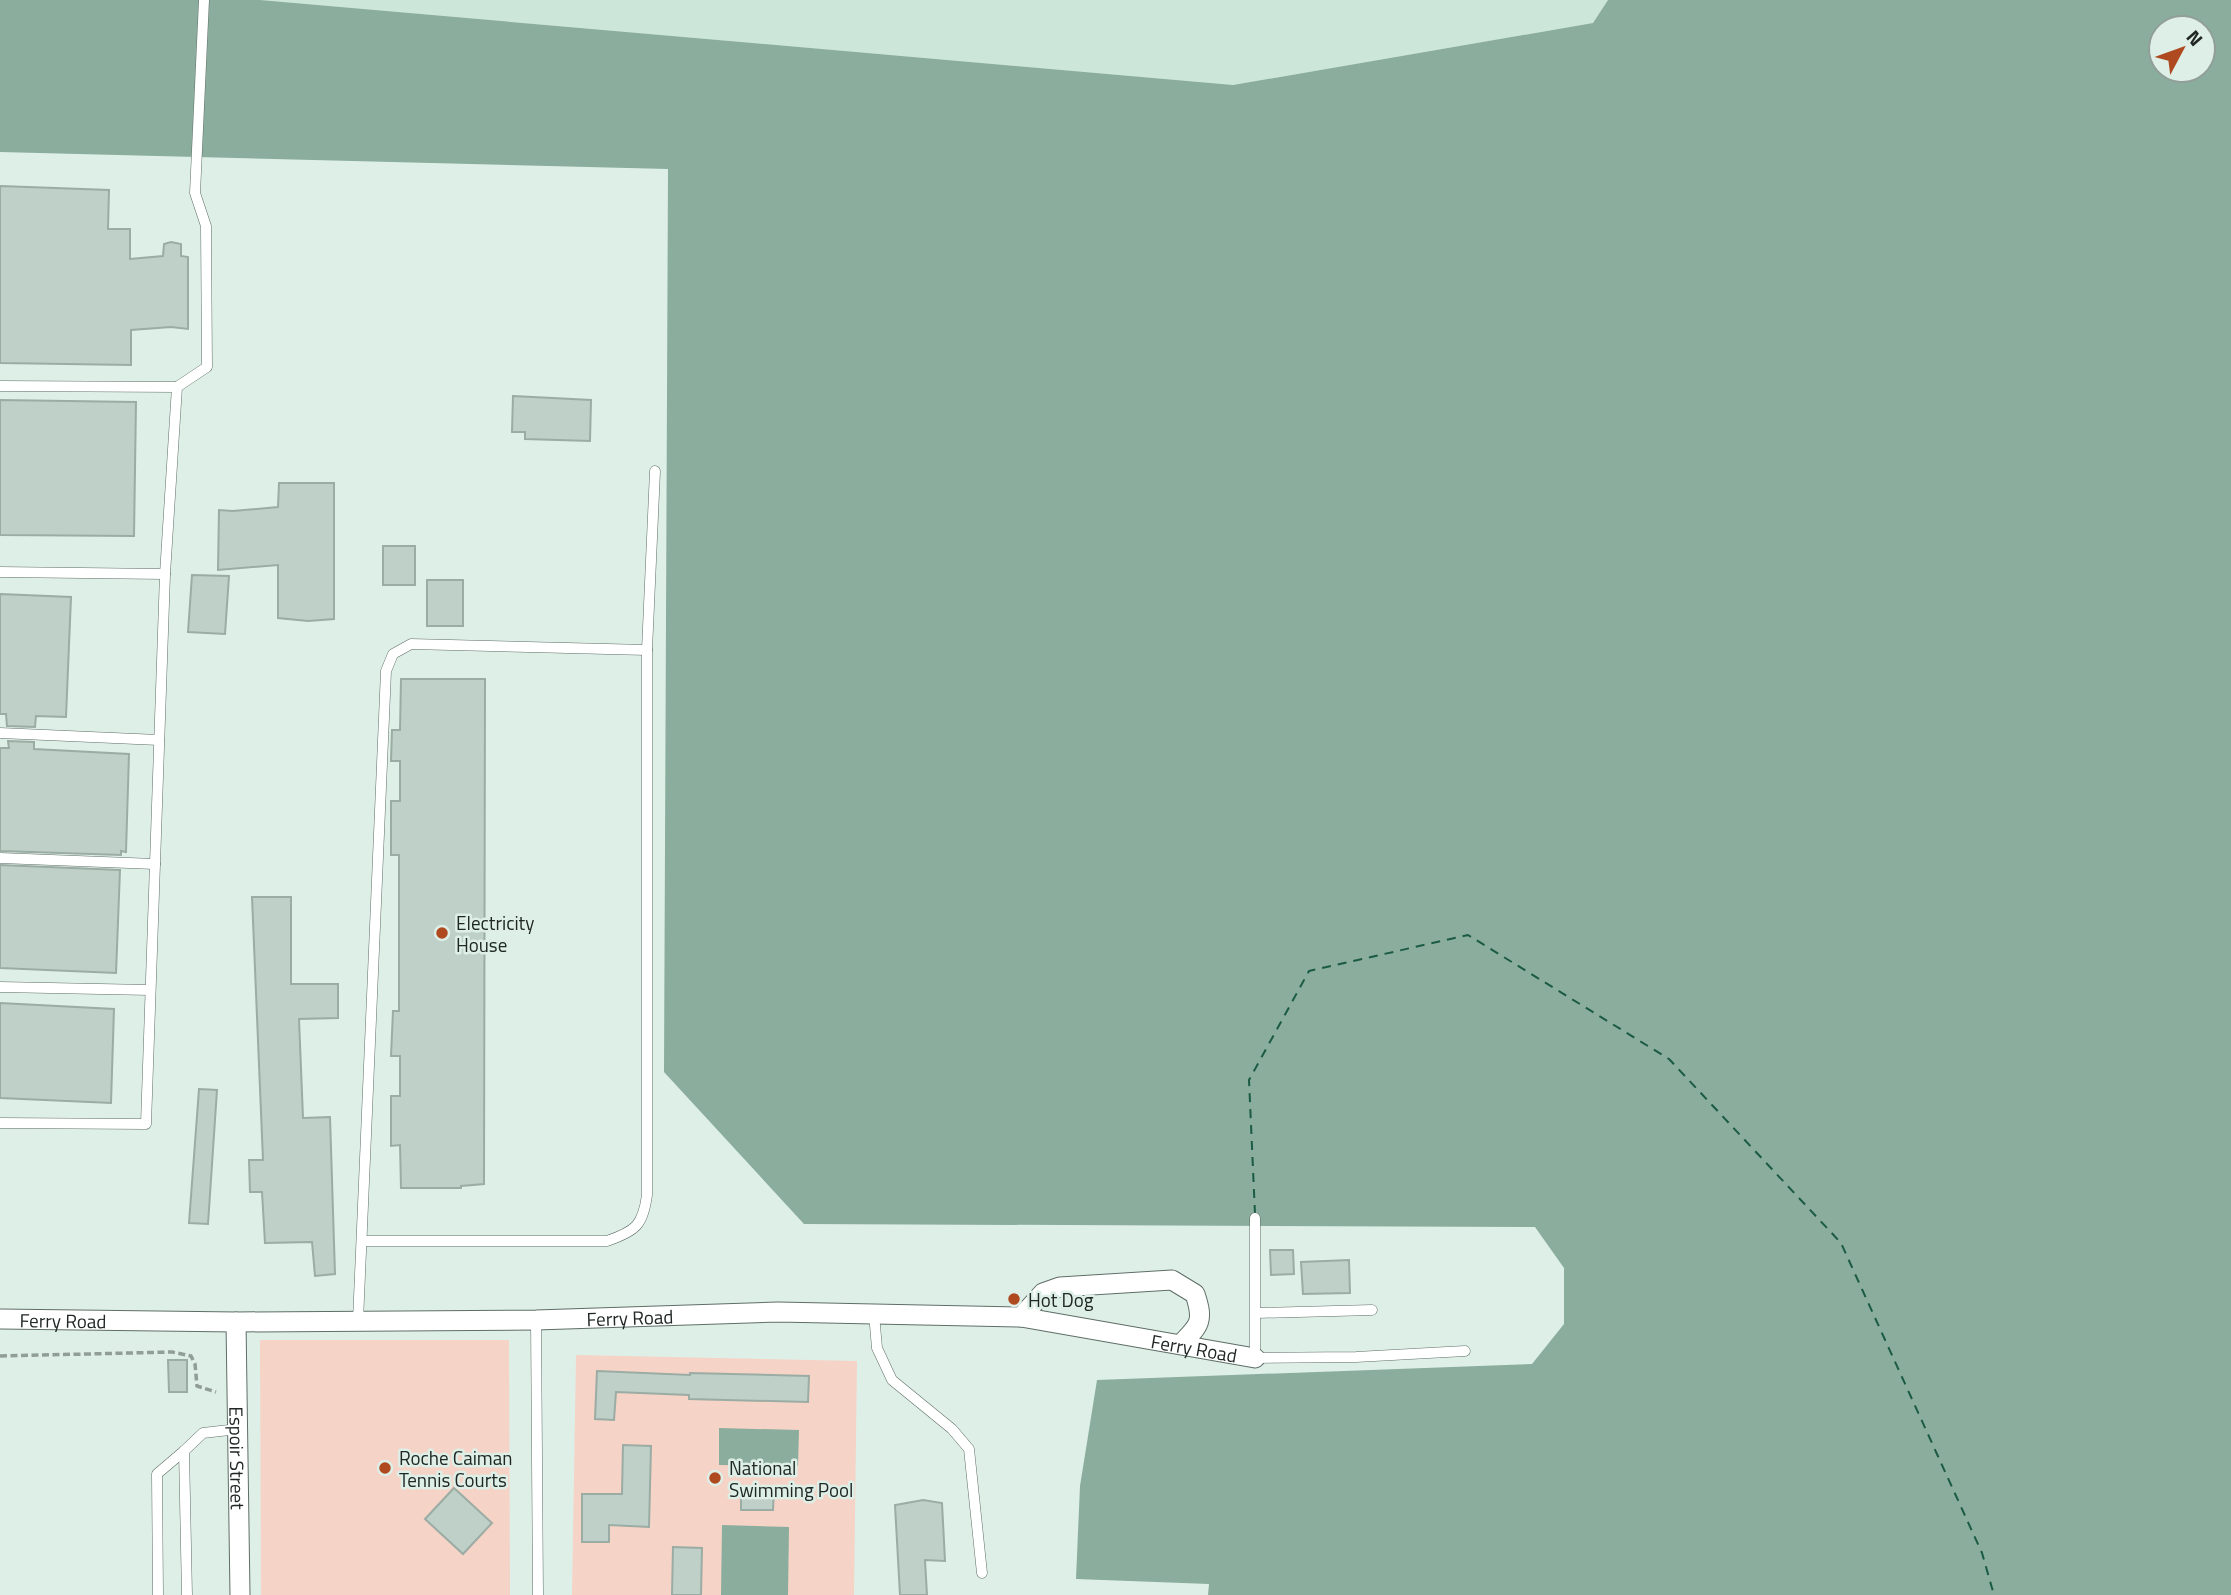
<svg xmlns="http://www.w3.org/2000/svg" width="2231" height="1595" viewBox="0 0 2231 1595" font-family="'Titillium Web',sans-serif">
  <rect width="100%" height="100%" fill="#deefe7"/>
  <path fill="#cce6da" d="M260 0H1608L1593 23 1233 85Z"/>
  <g fill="#f5d3c6">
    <path d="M260 1340H509L510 1595H261Z"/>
    <path d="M576 1355 857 1361 854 1595H572Z"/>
  </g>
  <g fill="#8aad9d" fill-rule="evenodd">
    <path d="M0 0H260L1233 85 1593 23 1608 0H2231V1595H1208L1209 1584 1076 1579 1080 1486 1097 1380 1532 1364 1564 1324V1268L1535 1227 804 1224 664 1072 668 169 0 152ZM2161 28H2203V70H2161Z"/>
    <path d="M719 1428 799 1430 798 1466 719 1465Z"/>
    <path d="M722 1525 789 1527 788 1595H721Z"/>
  </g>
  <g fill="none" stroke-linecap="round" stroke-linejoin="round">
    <path stroke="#1b5b44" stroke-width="2" stroke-dasharray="9 7" stroke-linecap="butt" d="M1255 1214 1249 1080 1309 971 1468 935 1669 1059 1841 1243 1982 1553 1994 1595"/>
  </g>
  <g fill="#bfd0c8" stroke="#9baca4" stroke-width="2">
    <path d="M0 186 109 190 108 229H130V259L163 256 164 244 171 242 181 244V256L188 257V329L171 327 131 330V365L0 363Z"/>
    <path d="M513 396 591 400 590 441 525 439V432H512Z"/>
    <path d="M0 400 136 402 134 536 0 535Z"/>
    <path d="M279 483H334V619L308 621 278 618V565L218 570 219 510 233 511 278 507Z"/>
    <rect x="383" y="546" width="32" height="39"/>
    <path d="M192 575 229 576 225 634 188 632Z"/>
    <rect x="427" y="580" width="36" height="46"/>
    <path d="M0 594 71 597 66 717 36 716 35 727 7 726 6 714H0Z"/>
    <path d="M401 679H485L484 1184 461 1186V1188H401L400 1145 391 1146V1096H400V1056H391L393 1011H399V855H391V801H400V761H391L392 730H400Z"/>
    <path d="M8 741 34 742V749L129 754 126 852 121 851V855L0 851V748H9Z"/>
    <path d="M0 865 120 870 116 973 0 968Z"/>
    <path d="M252 897H291V984H338V1018L299 1019 303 1118 330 1117 335 1274 315 1276 312 1242 265 1243 262 1192H250L249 1160H263Z"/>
    <path d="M0 1003 114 1009 111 1103 0 1098Z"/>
    <path d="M199 1089 217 1090 208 1224 189 1223Z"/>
    <path d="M1270 1250H1293L1294 1274 1271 1275Z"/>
    <path d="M1349 1260 1350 1293 1303 1294 1301 1262Z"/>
    <path d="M168 1360H187V1392H169Z"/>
    <path d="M597 1371 690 1375V1373L809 1376 808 1402 689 1399V1395L616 1392 614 1420 595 1419Z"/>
    <path d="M623 1445 651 1446 649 1527 609 1525V1542H582V1494H622Z"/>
    <path d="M454 1488 492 1523 463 1554 425 1519Z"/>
    <path d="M741 1488H774L773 1510H741Z"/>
    <path d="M923 1500 942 1503 945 1561 925 1560 927 1595H900L895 1505Z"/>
    <path d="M673 1547 702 1548 701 1595H672Z"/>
  </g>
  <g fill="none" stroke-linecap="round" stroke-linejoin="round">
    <g stroke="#5e6e67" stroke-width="11">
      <g id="service">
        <path d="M0 386 177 387"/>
        <path d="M0 572 165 574 177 387 207 367 206 226 195 193 204 0"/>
        <path d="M0 733 159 740"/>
        <path d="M0 858 155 864"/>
        <path d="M0 987 150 990"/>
        <path d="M0 1123 146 1124 165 574"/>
        <path d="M1255 1218V1358L1356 1357 1465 1351"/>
        <path d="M362 1241H607C636 1231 643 1225 647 1195V650L655 471"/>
        <path d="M1256 1313 1372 1310"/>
        <path d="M874 1314 877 1348 892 1380 952 1429 969 1449 982 1573"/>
        <path d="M536 1320 538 1595"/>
        <path d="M358 1321 386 671 393 654 411 644 647 650"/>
        <path d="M158 1595 157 1474 184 1451"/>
        <path d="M187 1595 184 1451 203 1433 238 1429"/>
      </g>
    </g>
    <g stroke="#5e6e67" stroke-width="21">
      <g id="minor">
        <path d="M1021 1317 1043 1293 1060 1287 1172 1280 1195 1294C1204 1321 1200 1325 1181 1344"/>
        <path id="s1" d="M0 1319 236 1322 536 1320 778 1312 1021 1317 1255 1358"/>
        <path id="s2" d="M236 1322 240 1595"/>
      </g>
    </g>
    <path stroke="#919e98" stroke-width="3.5" stroke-dasharray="7 3.5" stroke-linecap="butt" d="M0 1356 172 1352 191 1356 195 1364 197 1386 216 1392"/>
    <use href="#service" stroke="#fff" stroke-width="10"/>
    <use href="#minor" stroke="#fff" stroke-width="19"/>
  </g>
  <g fill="#af4920" stroke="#deefe7" stroke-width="2.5">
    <circle cx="442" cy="933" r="7"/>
    <circle cx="1014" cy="1299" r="7"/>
    <circle cx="385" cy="1468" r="7"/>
    <circle cx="715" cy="1478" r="7"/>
  </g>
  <g text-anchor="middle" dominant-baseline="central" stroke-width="5" stroke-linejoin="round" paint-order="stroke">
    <g font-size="19" fill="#202724" stroke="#deefe7" text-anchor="start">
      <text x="456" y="922">Electricity<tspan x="456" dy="22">House</tspan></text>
      <text x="1028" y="1299">Hot Dog</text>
      <text x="399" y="1457">Roche Caiman<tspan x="399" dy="22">Tennis Courts</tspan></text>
      <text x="729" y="1467">National<tspan x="729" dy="22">Swimming Pool</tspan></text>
    </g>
    <g font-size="19" fill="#202724" stroke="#deefe7">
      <text stroke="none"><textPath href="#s1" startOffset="630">Ferry Road</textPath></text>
      <text stroke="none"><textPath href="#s1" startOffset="63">Ferry Road</textPath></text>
      <text stroke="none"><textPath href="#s1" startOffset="1197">Ferry Road</textPath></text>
      <text stroke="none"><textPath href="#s2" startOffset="136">Espoir Street</textPath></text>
    </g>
  </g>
  <g transform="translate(2182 49) rotate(49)"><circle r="33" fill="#deefe7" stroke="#929f99" stroke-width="2"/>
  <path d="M0-5L12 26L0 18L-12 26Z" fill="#af4920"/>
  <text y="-10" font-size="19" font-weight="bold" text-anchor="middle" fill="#202724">N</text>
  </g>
</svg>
